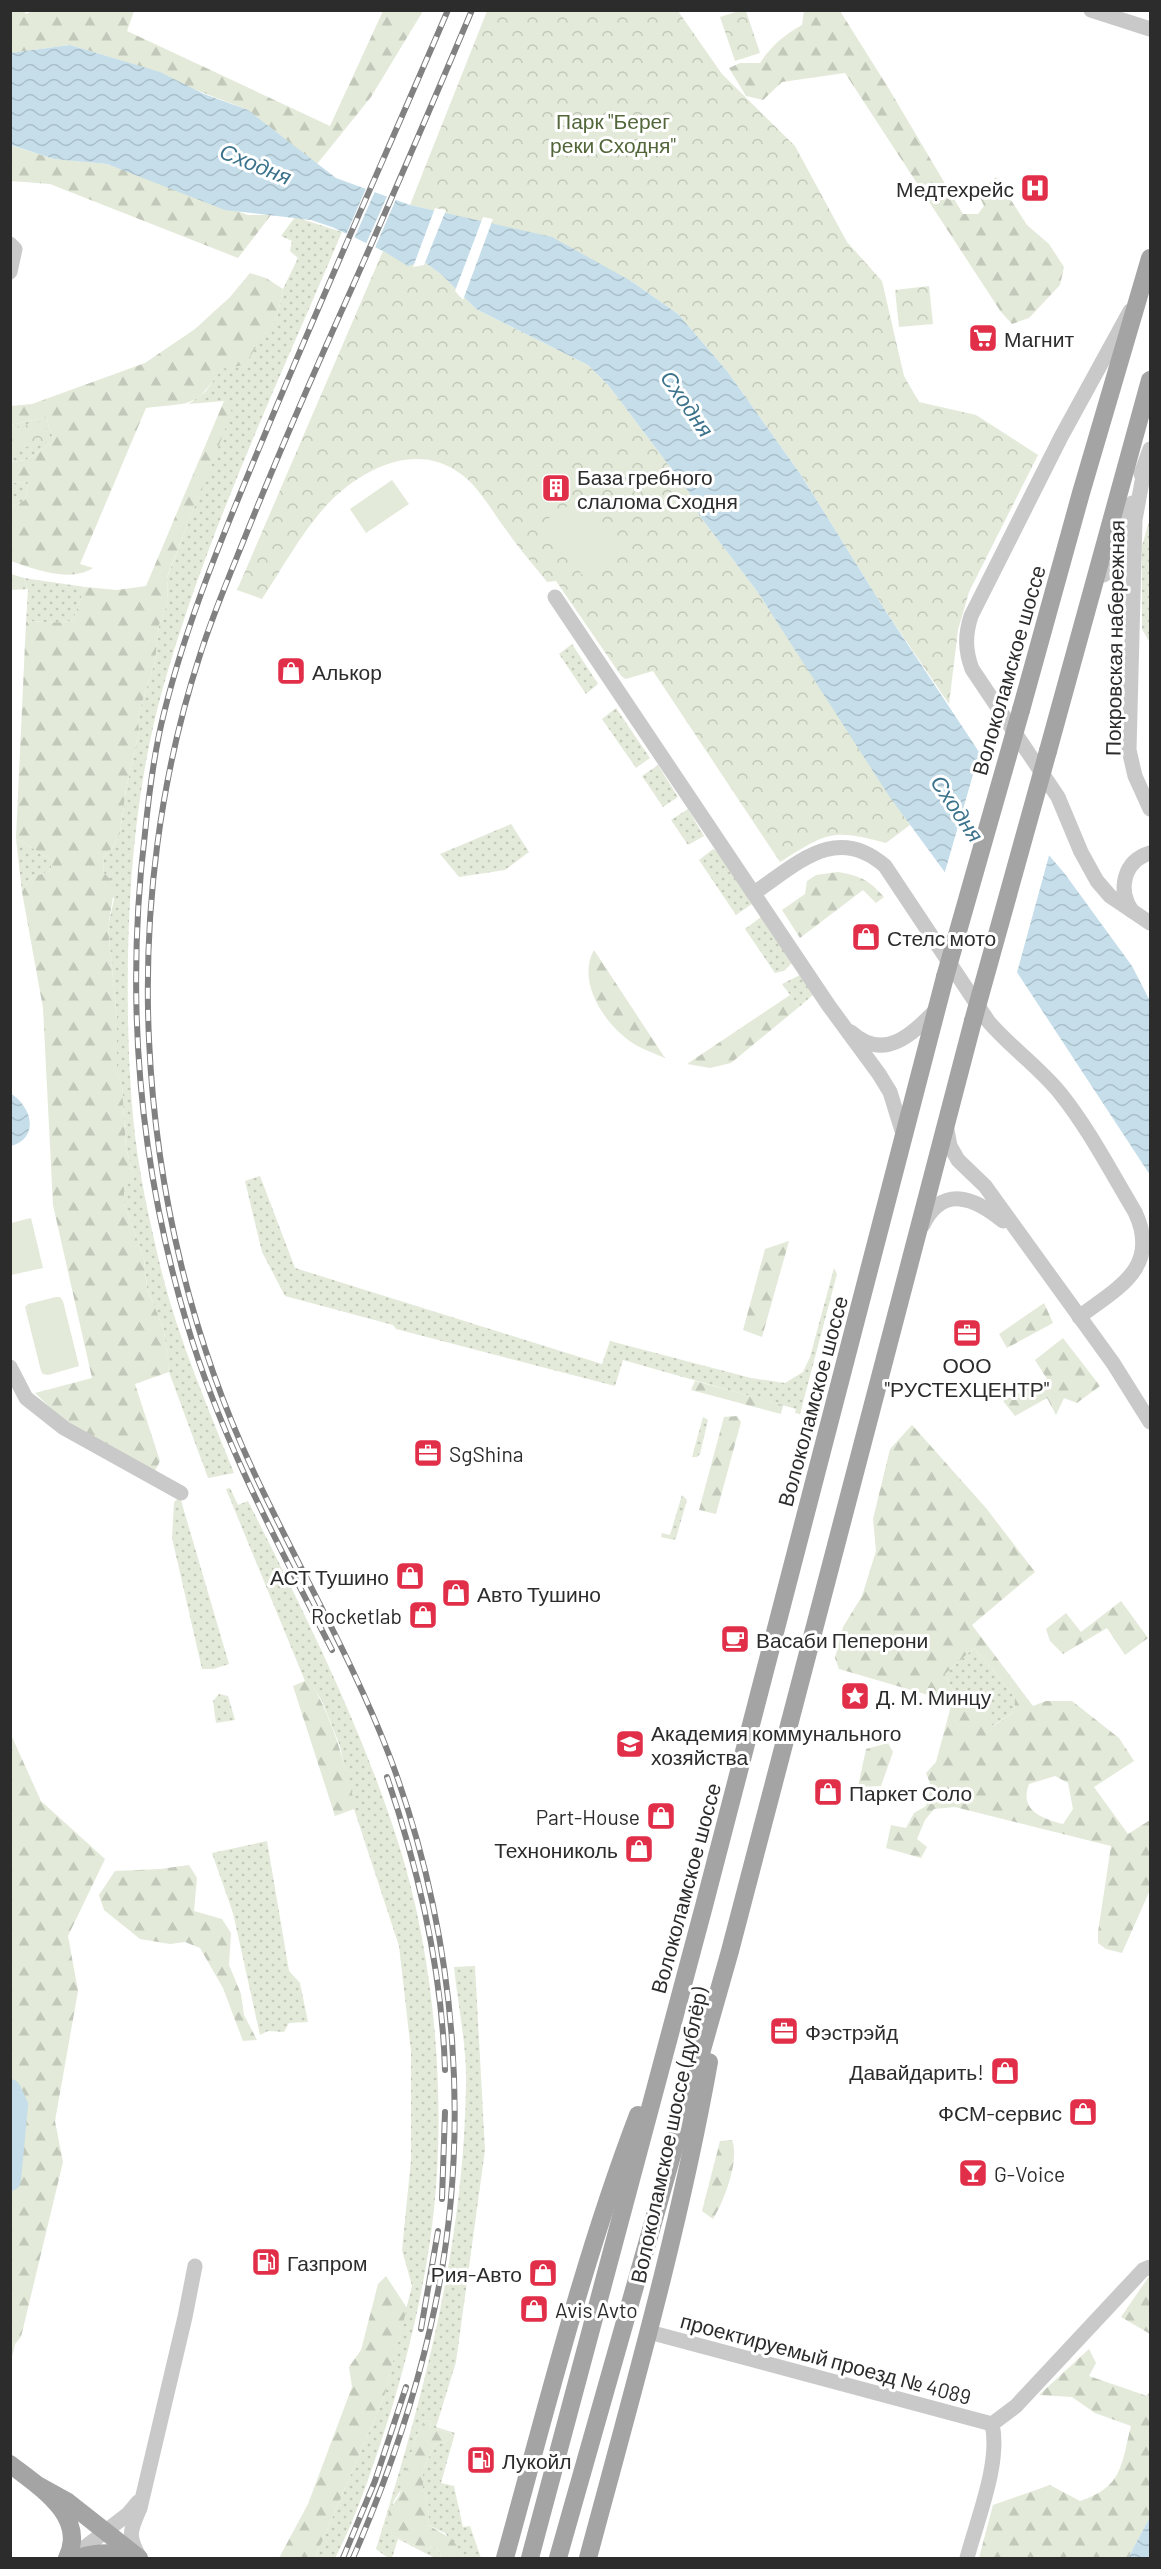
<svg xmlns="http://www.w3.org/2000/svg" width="1161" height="2569" viewBox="0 0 1161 2569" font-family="Barlow,sans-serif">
  <defs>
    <pattern id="grass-dots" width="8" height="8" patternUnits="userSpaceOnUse" patternTransform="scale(1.5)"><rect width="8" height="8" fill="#e3ead9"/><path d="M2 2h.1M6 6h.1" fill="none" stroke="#c3c9ba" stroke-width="1.8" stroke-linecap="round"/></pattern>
    <pattern id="forest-firs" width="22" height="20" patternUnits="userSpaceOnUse" patternTransform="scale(1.5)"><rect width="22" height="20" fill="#e3ead9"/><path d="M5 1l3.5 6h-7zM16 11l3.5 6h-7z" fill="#c3c9ba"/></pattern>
    <pattern id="park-crowns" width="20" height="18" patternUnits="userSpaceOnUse" patternTransform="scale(1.5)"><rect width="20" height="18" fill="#e3ead9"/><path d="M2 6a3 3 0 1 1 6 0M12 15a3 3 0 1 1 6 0" fill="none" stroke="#c3c9ba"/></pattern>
    <pattern id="water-waves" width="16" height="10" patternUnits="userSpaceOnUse" patternTransform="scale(1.5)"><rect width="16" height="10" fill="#c5deea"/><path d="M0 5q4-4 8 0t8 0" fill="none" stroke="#a9bfc9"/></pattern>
  </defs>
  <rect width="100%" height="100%" fill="#fff"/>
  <g fill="url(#grass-dots)">
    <path d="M295 217 342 232C281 376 214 517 169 667 134 780 126 902 128 1020 129 1072 132 1125 141 1176 146 1205 153 1235 160 1265 177 1336 207 1405 234 1473L208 1478 169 1372 164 1330 147 1288 144 1259 124 1203 123 1188 134 1178 126 1148 122 1087 117 1073V1019L108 927 114 899 104 873 103 858 113 847 120 833 126 789 139 731 138 716 155 661 159 625 168 602 167 578 231 412 224 401 189 404 206 391 221 369 262 338 277 317 283 289 298 258 290 251 292 241 281 236Z"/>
    <path d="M46 417 54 441 26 460 11 462V425Z"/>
    <path d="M28 482 25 500 11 507 10 483Z"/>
    <path d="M1150 518V643L1142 629V546Z"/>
    <path d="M24 578 85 587 73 620C57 625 43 620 26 622L28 589Z"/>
    <path d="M572 644 598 684 586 694 559 654Z"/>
    <path d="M616 708 650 758 636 768 602 719Z"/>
    <path d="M658 765 678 797 663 807 642 776Z"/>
    <path d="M688 809 704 836 688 845 671 820Z"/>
    <path d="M511 824 529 852 505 870 459 877 440 854Z"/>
    <path d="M16 838 53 861 50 871 30 878 22 892Z"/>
    <path d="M713 849 718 851 752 904 736 915 699 860Z"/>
    <path d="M761 917 792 963 784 971 775 973 745 929Z"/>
    <path d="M802 974 814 994 799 1007 782 984Z"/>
    <path d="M260 1176 295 1268 602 1364 610 1341 751 1378 785 1383 803 1372 810 1357 834 1268 837 1274 800 1414 795 1413 796 1409 623 1360 615 1386 396 1329 393 1325 285 1296 262 1252 245 1181Z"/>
    <path d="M703 1417 708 1420 700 1454 697 1457H692Z"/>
    <path d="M230 1488 238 1505 248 1501C304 1612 360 1723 398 1842 436 1959 448 2112 431 2234 421 2306 403 2376 380 2445 367 2483 354 2522 335 2558H315L384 2397 412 2286 402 2250 411 2160V2051L399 1946 354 1809 340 1746 322 1701 309 1680 305 1681 226 1489Z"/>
    <path d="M682 1495 687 1500 676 1538 674 1540 661 1537 662 1533 670 1535Z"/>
    <path d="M180 1497 229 1664 213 1669H202L172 1538 174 1502Z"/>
    <path d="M974 1648 1015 1697 1014 1712 992 1726 984 1711 953 1690 945 1674Z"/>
    <path d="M219 1694 228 1696 235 1720 216 1723 213 1701Z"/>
    <path d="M267 1841 289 1971 300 1983 308 2022 289 2023 284 2032 268 2031 260 2035 233 1913 212 1853Z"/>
    <path d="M475 1966 485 2150 456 2362 436 2427 455 2433 441 2483 454 2486 463 2527 470 2526 481 2558H465L445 2533 428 2525 429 2507 423 2489V2471L434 2445 447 2441 453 2434 430 2427 431 2420 424 2421 416 2437 402 2488 393 2502 391 2535 424 2549 434 2547 440 2552 441 2558H435L398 2539 392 2558H388L376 2549C423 2398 464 2245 466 2085 467 2046 458 2006 454 1967Z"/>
  </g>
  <g fill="url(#forest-firs)" fill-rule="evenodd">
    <path d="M35 10 134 11 127 31 330 126 383 11H423L371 97 317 164 248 110 113 58 70 45 11 53 10 11H24L26 14Z"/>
    <path d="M804 11H840L889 89 963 214H978L984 206 978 193 996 177 1027 225 1049 244 1064 267 1060 285 1029 318 1012 324 1001 312 845 73 782 82 763 100 746 96 729 68 740 63H760C771 46 784 35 802 25Z"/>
    <path d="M10 145 54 159 107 164 248 215H271L238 258 50 184 11 181Z"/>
    <path d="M250 273 266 278 283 289 277 317 244 365 221 369C194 410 191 402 146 408L80 564 93 568C70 583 34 569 11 561V507L25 500 28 482 11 483V462L26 460 54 441 46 417 11 425V406L32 404 145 363 195 329 230 297Z"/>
    <path d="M224 401 232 412 167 577 168 602 159 625 155 661 138 716 139 731 126 789 120 833 113 847 103 858 104 873 115 884 108 928 117 1019V1073L122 1087 126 1148 134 1178 124 1188V1203L144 1259 147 1288 164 1330 169 1372 135 1384 160 1461 155 1471 62 1419 35 1393 92 1378 53 1205 43 1008 22 892 30 878 50 871 53 861 16 838 26 622C43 620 57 625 73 620L85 587 117 590 146 586Z"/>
    <path d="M11 574 24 578 28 589 11 590Z"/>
    <path d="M838 872C861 876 869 880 884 897L876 903 863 890 800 938 782 910 805 894 807 881 816 875Z"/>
    <path d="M594 950 665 1058C654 1053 641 1049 631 1042 605 1024 576 982 594 950Z"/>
    <path d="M790 995 799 1007 731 1063 710 1068 687 1064Z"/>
    <path d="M789 1241 762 1337 743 1330 765 1249Z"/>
    <path d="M1044 1303 1053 1323 1007 1348 999 1334Z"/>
    <path d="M1063 1338 1100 1386 1077 1403 1064 1398 1056 1415 1047 1398 1015 1416 1003 1401 1047 1379 1035 1360Z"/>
    <path d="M695 1381 783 1405 781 1414 691 1390Z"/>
    <path d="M737 1416 741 1422 716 1514 699 1510 724 1417Z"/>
    <path d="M912 1425 986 1508 1035 1572 972 1625 1033 1706 1046 1701H1072L1119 1738 1134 1761 1094 1787 1128 1834 1150 1820V1890L1122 1953 1106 1949 1098 1943V1932L1111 1846 955 1807 934 1809 925 1820 917 1839 927 1847 921 1858 886 1848 891 1825 906 1828 914 1813 926 1806 931 1786 926 1773 936 1762 952 1702 839 1669 835 1658 843 1627 862 1596 876 1551 873 1519 890 1449ZM974 1648 1015 1697 1014 1712 993 1726 984 1711 953 1690 945 1674ZM1055 1776 1068 1783 1073 1809 1063 1824C1042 1818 1019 1811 1029 1784Z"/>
    <path d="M1121 1601 1148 1638 1125 1655 1107 1628 1063 1654 1050 1641 1046 1629 1066 1613 1081 1632Z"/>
    <path d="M309 1679C332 1717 343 1758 354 1801V1809L335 1816 293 1686Z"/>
    <path d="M11 1722 12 1737 41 1801 105 1859 68 1936 78 1991 55 2121 63 2162 21 2337 15 2344 11 2361Z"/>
    <path d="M888 1743 893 1752 881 1786 858 1787 866 1749Z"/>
    <path d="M189 1865 197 1878 194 1911 222 1919 231 1933 229 1965 241 1994 244 2015 257 2040 243 2041 223 1988 200 1948 185 1942 170 1944 140 1939 104 1910 99 1895 115 1871 160 1869Z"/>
    <path d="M732 2140C740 2160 724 2201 713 2219L702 2211 720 2141Z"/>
    <path d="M1150 2275V2334L1121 2317Z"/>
    <path d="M386 2276 407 2308 384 2397 315 2558H279L308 2504 352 2387 349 2367 361 2350 378 2284Z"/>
    <path d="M1089 2349 1096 2363 1089 2376 1147 2396 1150 2391V2517L1128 2558H979L993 2505 1050 2485 1080 2501C1123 2487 1121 2465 1131 2426L1095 2413 1072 2397 1039 2395Z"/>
    <path d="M431 2420 430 2427 453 2434 447 2441 434 2445 423 2471V2489L429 2507 428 2525 452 2539 465 2558H441L440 2552 434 2547 424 2549 417 2546 391 2535 387 2527 389 2510 399 2496 416 2437 424 2421Z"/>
  </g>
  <g fill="url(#park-crowns)">
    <path d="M487 11H678L722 74 795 146 847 242 882 281 904 376 919 402 976 415 1038 455 969 592 958 630 949 704 883 607 801 475 727 371 678 314 631 281 445 213 410 205Z"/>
    <path d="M739 11H746L760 53 735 61 720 17Z"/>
    <path d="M383 251 408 265 423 261 442 275 476 309 588 365 609 386 689 492 699 515 757 591 910 825 886 843C831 828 827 833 780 862L653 671 626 679 622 677 556 581 547 582C534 565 519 549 507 531 492 512 481 489 461 474 415 439 357 471 324 508 301 534 281 570 262 599L237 590Z"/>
    <path d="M929 286 933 324 899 327 895 290Z"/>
    <path d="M44 421 49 441 11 451V428Z"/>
  </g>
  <g fill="#e3ead9">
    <path d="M392 480 409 504 366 533 350 509Z"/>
    <path d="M585 495 621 550 582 575 546 520Z"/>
    <path d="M31 1218 43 1268 11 1275V1223Z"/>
    <path d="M56 1297H60L63 1301 79 1366 48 1375 43 1374 41 1371 25 1307 28 1304Z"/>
  </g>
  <g fill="url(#water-waves)">
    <path d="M70 45 160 72 204 94 248 110 336 178 410 205 552 237 631 281 678 314 727 371 801 475 883 607 1042 847 1065 874 1132 966 1150 1001V1175L1007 957 889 796 757 591 699 515 689 492 609 386 588 365 476 309 442 275 423 261 408 266 383 251 332 227 311 220 225 210 107 164 54 159 11 145 10 53Z"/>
    <path d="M10 1093C32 1106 40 1138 11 1146Z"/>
    <path d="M1150 2517V2558H1128Z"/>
  </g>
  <g fill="#fff">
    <path d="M367 186 376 189 353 241 345 237Z"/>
    <path d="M388 194 397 197 374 250 365 246Z"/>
    <path d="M435 208 446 210 424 265 413 267Z"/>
    <path d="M483 217 493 219 463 300 455 291Z"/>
    <path d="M981 747 1050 852 1016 976 944 875Z"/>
  </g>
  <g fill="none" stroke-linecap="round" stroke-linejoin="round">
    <path stroke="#c5deea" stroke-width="22" d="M10 2090 17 2105 10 2180"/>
    <g stroke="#c9c9c9" stroke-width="15">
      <path d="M1091 10 1150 29"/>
      <path d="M10 244 15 249 10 272"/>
      <path d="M1130 311 1061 437 971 616C965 635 965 650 972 669L1058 797 1081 852 1097 881 1110 896 1150 923"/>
      <path d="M1145 465 1135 520 1129 750 1135 776 1150 809"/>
      <path d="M1141 474 1150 449"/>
      <path d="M1104 575 1132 503"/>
      <path d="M555 597 829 1006 879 1074 890 1092 904 1137"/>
      <path d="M754 893C797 864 836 823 885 866L988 1021C1010 1047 1039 1067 1060 1093 1089 1129 1111 1172 1135 1212 1161 1267 1118 1288 1079 1317"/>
      <path d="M1132 911C1117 889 1124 861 1150 853"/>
      <path d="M851 1032C885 1063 913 1033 937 1009"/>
      <path d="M946 1125 950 1146 958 1160 985 1186 1113 1363 1150 1422"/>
      <path d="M923 1225C943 1184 975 1198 1003 1221"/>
      <path d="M10 1367 26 1398 64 1428 181 1493"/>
      <path d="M649 2332 992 2424"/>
      <path d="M992 2424 1016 2406 1143 2270 1150 2267"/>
      <path d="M71 2558 128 2514 138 2502"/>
      <path d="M140 2558C127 2535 130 2531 140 2508L185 2317 195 2266"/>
      <path d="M967 2558C977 2520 1001 2462 992 2424"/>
    </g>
    <g stroke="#a4a4a4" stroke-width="18">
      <path d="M1021 710 1081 493 1150 258"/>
      <path d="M1048 751 1150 380"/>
      <path d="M10 2464C38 2486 88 2516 67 2558"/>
      <path d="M39 2486 68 2502 139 2558"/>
      <path d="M78 2558C97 2552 118 2552 137 2558"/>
      <path d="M505 2558C546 2410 583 2259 638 2115"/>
      <path d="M530 2558 704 1906 945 977"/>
      <path d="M558 2558 730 1951 973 1021"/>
      <path d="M588 2558C632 2394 679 2230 709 2062"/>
    </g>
    <g stroke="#818181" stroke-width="6">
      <g id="rail">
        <path d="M332 1650C278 1544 221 1439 187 1324 139 1164 125 999 145 833 149 793 154 752 164 713 188 617 227 525 265 434 324 292 387 152 448 10"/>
        <path d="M387 1777C419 1871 442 1970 445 2070"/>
        <path d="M442 2199 445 2112"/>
        <path d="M421 2329 438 2231"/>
        <path d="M343 2558 375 2481 406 2387"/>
        <path d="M353 2558C385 2484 412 2408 430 2329 474 2141 458 1941 391 1760 355 1664 302 1574 258 1481 192 1343 156 1192 149 1040 143 911 160 777 200 655 212 617 228 579 243 542 273 467 305 393 338 319 384 217 428 114 472 10"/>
      </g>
    </g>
    <use href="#rail" stroke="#fff" stroke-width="4" stroke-dasharray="11" stroke-linecap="butt"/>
    <g stroke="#a4a4a4" stroke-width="18">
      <path d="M945 977 1021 710"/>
      <path d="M973 1021 1048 751"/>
    </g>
  </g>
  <defs>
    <g id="hospital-square" transform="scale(1.5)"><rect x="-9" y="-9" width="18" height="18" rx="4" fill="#e22f49" stroke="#fff"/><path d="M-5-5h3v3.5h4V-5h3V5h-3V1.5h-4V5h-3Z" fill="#fff"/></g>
    <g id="supermarket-square" transform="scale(1.5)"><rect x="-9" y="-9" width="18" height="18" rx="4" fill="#e22f49" stroke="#fff"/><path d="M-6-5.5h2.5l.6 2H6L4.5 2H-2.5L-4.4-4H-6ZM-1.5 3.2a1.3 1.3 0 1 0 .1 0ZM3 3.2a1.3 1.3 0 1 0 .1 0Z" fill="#fff"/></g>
    <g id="building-square" transform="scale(1.5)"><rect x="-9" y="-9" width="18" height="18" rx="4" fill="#e22f49" stroke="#fff"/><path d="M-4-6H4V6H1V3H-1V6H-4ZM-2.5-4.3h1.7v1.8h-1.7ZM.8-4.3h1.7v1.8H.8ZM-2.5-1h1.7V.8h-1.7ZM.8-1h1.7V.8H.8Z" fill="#fff"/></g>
    <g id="shop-square" transform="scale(1.5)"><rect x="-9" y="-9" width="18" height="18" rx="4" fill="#e22f49" stroke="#fff"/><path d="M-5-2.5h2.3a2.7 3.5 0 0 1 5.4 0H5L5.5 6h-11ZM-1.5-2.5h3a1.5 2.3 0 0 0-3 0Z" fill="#fff"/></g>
    <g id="office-square" transform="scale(1.5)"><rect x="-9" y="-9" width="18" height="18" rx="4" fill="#e22f49" stroke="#fff"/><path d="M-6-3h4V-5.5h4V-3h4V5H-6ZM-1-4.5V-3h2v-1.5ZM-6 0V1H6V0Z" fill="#fff"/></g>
    <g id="cafe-square" transform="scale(1.5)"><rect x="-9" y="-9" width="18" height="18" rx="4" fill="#e22f49" stroke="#fff"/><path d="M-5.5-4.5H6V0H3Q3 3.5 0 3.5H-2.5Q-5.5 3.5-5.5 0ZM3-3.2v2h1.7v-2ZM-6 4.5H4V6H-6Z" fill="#fff"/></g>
    <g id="sight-square" transform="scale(1.5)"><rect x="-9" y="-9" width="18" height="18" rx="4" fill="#e22f49" stroke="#fff"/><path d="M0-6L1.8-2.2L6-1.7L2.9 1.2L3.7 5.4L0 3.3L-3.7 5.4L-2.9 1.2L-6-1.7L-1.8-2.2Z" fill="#fff"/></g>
    <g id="university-square" transform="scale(1.5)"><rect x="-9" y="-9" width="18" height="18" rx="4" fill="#e22f49" stroke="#fff"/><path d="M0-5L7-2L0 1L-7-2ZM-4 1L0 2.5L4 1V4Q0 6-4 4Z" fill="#fff"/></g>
    <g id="bar-square" transform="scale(1.5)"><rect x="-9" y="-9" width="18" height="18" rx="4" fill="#e22f49" stroke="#fff"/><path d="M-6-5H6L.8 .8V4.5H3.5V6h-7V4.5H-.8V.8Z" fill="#fff"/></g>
    <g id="fuel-square" transform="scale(1.5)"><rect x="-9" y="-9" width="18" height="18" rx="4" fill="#e22f49" stroke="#fff"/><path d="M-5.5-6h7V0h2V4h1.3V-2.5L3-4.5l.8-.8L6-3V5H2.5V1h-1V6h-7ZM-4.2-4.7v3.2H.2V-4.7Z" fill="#fff"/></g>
  </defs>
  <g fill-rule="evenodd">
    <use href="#hospital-square" x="1035" y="188"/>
    <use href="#supermarket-square" x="983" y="338"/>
    <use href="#building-square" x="556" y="488"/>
    <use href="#shop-square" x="291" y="671"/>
    <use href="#shop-square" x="866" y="937"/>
    <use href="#office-square" x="967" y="1333"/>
    <use href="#office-square" x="428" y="1453"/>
    <use href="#shop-square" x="410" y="1576"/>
    <use href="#shop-square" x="456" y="1593"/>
    <use href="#shop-square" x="423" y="1615"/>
    <use href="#cafe-square" x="735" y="1639"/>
    <use href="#sight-square" x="855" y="1696"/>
    <use href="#university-square" x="630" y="1744"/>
    <use href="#shop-square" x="828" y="1792"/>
    <use href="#shop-square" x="661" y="1816"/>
    <use href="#shop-square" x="639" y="1849"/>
    <use href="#office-square" x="784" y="2031"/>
    <use href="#shop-square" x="1005" y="2071"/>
    <use href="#shop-square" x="1083" y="2112"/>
    <use href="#bar-square" x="973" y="2173"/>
    <use href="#fuel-square" x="266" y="2262"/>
    <use href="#shop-square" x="543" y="2273"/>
    <use href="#shop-square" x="534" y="2309"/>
    <use href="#fuel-square" x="481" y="2460"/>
  </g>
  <g text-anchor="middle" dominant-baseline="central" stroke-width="6" stroke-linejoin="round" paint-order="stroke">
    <g font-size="21" fill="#52663a" stroke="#fff">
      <text x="613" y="120">Парк "Берег<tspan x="613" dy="24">реки Сходня"</tspan></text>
    </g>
    <g font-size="21" fill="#2c2c2c" stroke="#fff" text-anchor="start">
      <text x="1014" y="188" text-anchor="end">Медтехрейс</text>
      <text x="1004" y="338">Магнит</text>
      <text x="577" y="476">База гребного<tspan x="577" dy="24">слалома Сходня</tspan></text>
      <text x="312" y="671">Алькор</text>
      <text x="887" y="937">Стелс мото</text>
      <text x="967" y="1364" text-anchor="middle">ООО<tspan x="967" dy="24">"РУСТЕХЦЕНТР"</tspan></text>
      <text x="449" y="1453">SgShina</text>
      <text x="389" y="1576" text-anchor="end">АСТ Тушино</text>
      <text x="477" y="1593">Авто Тушино</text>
      <text x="402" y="1615" text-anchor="end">Rocketlab</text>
      <text x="756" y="1639">Васаби Пеперони</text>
      <text x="876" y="1696">Д. М. Минцу</text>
      <text x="651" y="1732">Академия коммунального<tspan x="651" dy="24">хозяйства</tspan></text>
      <text x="849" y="1792">Паркет Соло</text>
      <text x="640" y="1816" text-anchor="end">Part-House</text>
      <text x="618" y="1849" text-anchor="end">Технониколь</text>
      <text x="805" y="2031">Фэстрэйд</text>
      <text x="984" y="2071" text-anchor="end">Давайдарить!</text>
      <text x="1062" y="2112" text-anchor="end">ФСМ-сервис</text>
      <text x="994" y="2173">G-Voice</text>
      <text x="287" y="2262">Газпром</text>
      <text x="522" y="2273" text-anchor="end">Рия-Авто</text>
      <text x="555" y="2309">Avis Avto</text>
      <text x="502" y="2460">Лукойл</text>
    </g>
    <g font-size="21" fill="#2c2c2c" stroke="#fff">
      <text transform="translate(1114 638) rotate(-89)">Покровская набережная</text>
      <text transform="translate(1008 670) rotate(-74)">Волоколамское шоссе</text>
      <text transform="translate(812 1401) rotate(-75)">Волоколамское шоссе</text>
      <text transform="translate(685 1888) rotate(-75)">Волоколамское шоссе</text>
      <text transform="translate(668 2135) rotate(-78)">Волоколамское шоссе (дублёр)</text>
      <text transform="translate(826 2358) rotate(15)">проектируемый проезд № 4089</text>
    </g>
    <g font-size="22" font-style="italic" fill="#3c738c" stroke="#fff">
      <text transform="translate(256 163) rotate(22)">Сходня</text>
      <text transform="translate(688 403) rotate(55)">Сходня</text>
      <text transform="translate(958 808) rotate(56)">Сходня</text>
    </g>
  </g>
  <rect width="1161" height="2569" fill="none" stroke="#2c2c2c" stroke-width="24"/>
</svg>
